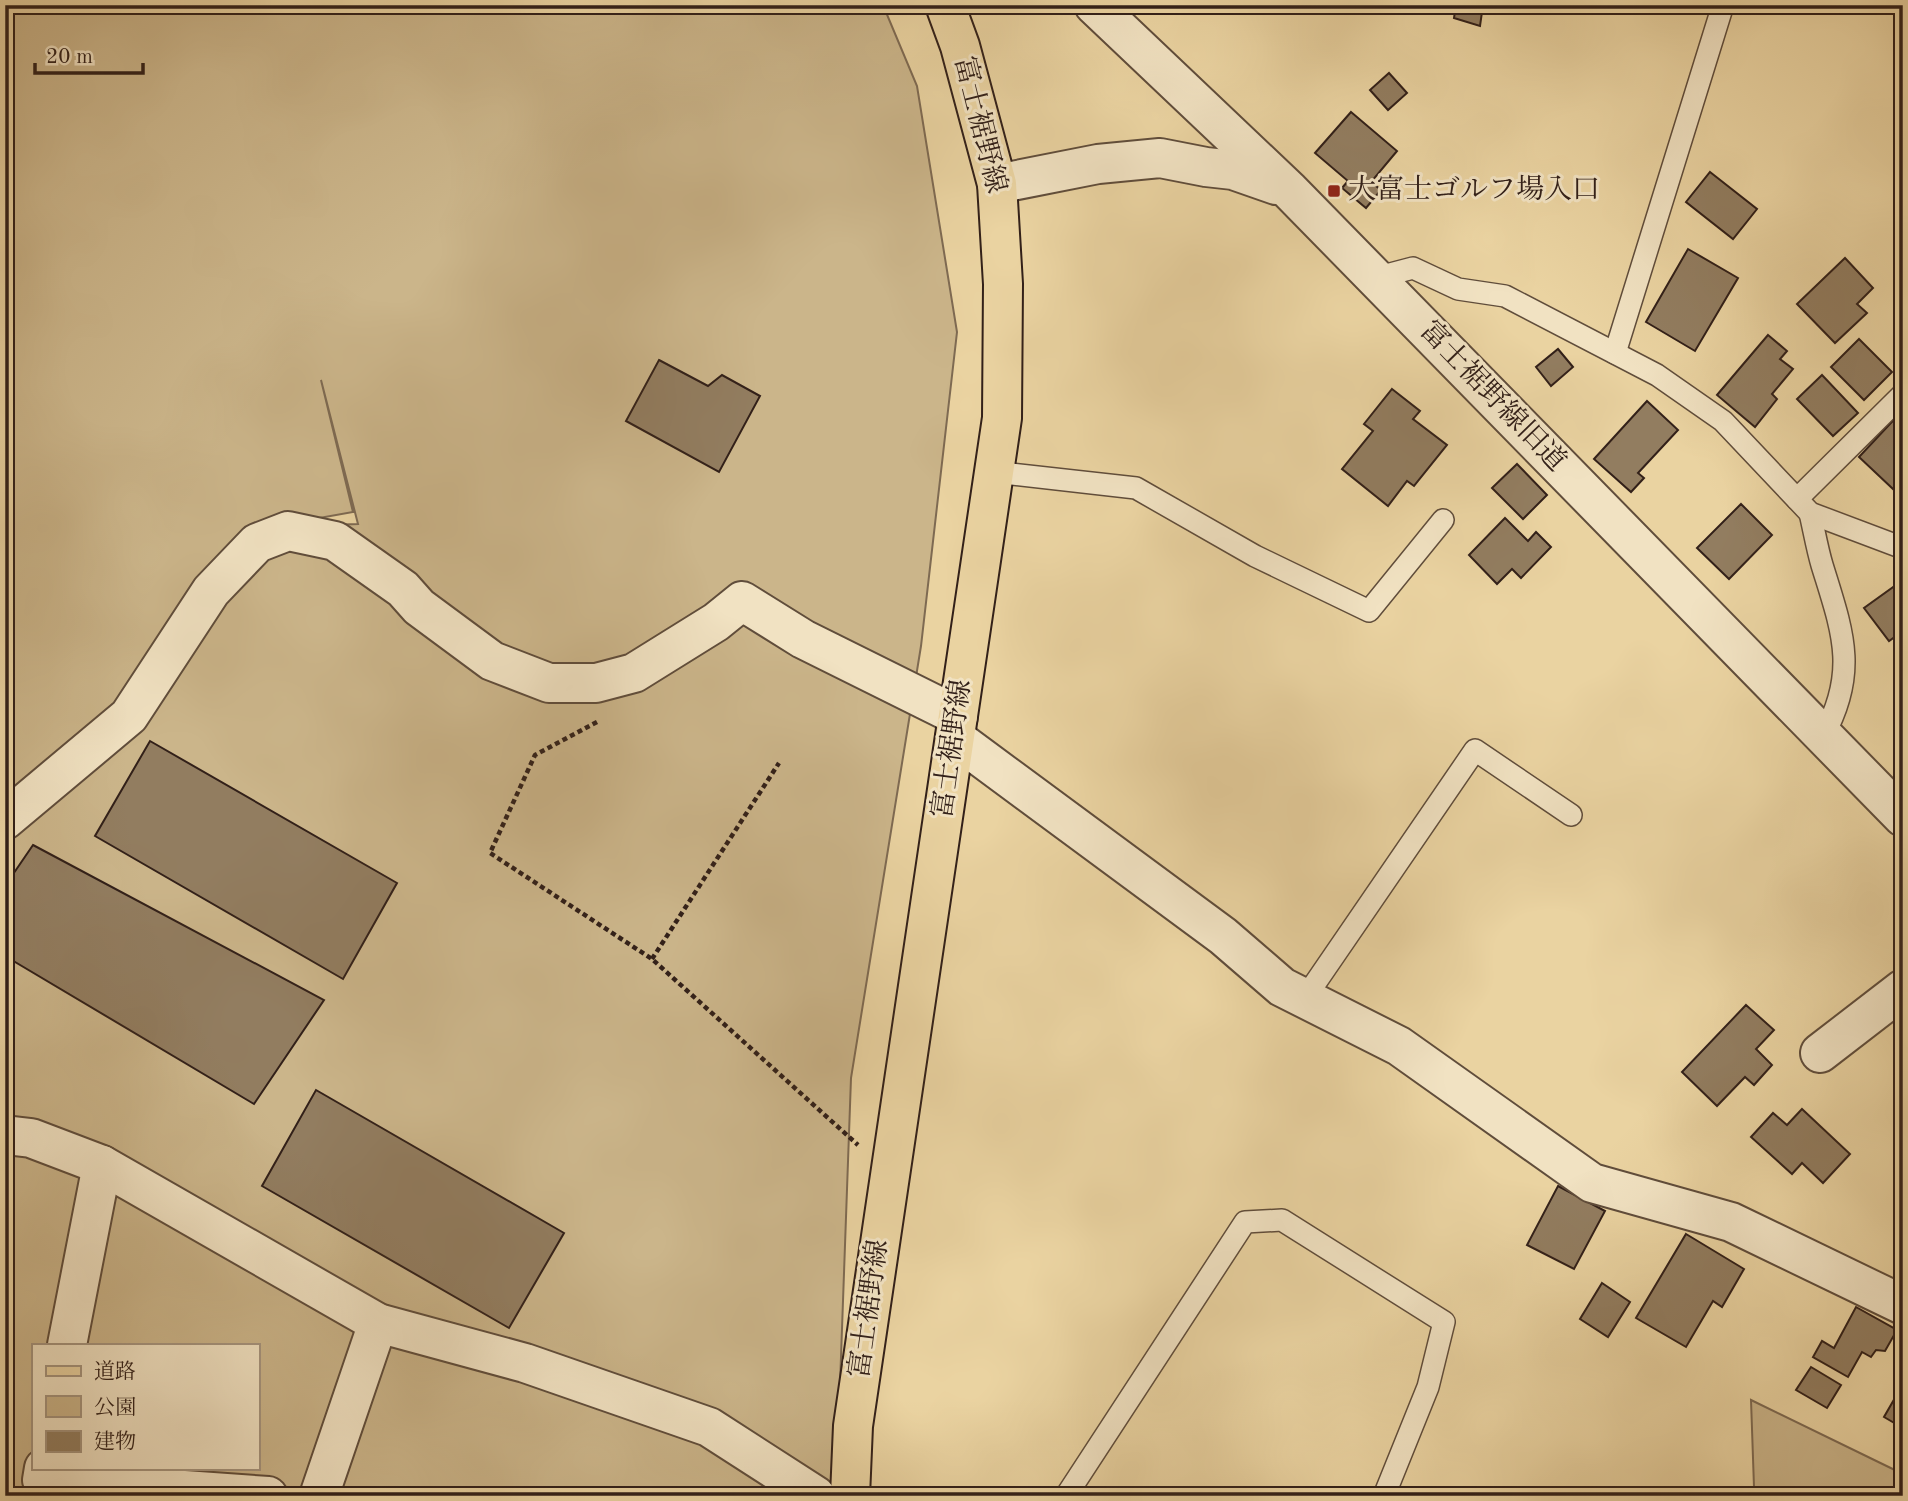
<svg xmlns="http://www.w3.org/2000/svg" width="1908" height="1501" viewBox="0 0 1908 1501" font-family="'Old Standard TT','Noto Serif JP',serif">
  <rect width="100%" height="100%" fill="#ead3a1"/>
  <filter id="stains"><feTurbulence type="fractalNoise" baseFrequency=".00286" numOctaves="4"/><feColorMatrix values="0 0 0 0 .2 0 0 0 0 .09 0 0 0 0 .02 0 0 0 .5 -.17"/></filter>
  <radialGradient id="worn" r=".72"><stop offset=".6" stop-color="#630" stop-opacity="0"/><stop offset="1" stop-color="#630" stop-opacity=".3"/></radialGradient>
  <g fill="#cbb58a" stroke="#7e6a52" stroke-width="2" fill-rule="evenodd">
    <path d="M5 5H476L475 9 478 5H883L917 86 957 332 921 646 851 1078 836 1496H5ZM321 380 358 524 269 527 353 512ZM33 1345H257V1468H33Z"/>
    <path d="M1751 1400 1903 1474V1496H1759L1754 1487Z"/>
  </g>
  <g fill="#927d60" stroke="#322019" stroke-width="2">
    <path d="M1456 5H1483L1480 26 1454 18Z"/>
    <path d="M1389 73 1407 93 1388 110 1370 90Z"/>
    <path d="M1351 112 1397 151 1371 182 1381 190 1366 208 1342 188 1348 181 1315 153Z"/>
    <path d="M1710 172 1757 209 1733 239 1686 202Z"/>
    <path d="M1688 249 1738 278 1695 351 1646 322Z"/>
    <path d="M1845 258 1873 288 1857 304 1867 313 1835 343 1797 304Z"/>
    <path d="M1768 335 1787 351 1780 359 1793 369 1772 394 1777 399 1755 427 1717 395Z"/>
    <path d="M1859 339 1892 372 1864 400 1831 367Z"/>
    <path d="M1558 349 1573 367 1551 386 1536 367Z"/>
    <path d="M659 360 708 386 722 375 760 396 719 472 626 421Z"/>
    <path d="M1822 375 1858 413 1833 436 1797 399Z"/>
    <path d="M1392 389 1420 411 1413 419 1447 445 1414 486 1407 481 1388 506 1342 469 1373 431 1364 424Z"/>
    <path d="M1647 401 1678 430 1638 473 1644 478 1631 492 1594 459Z"/>
    <path d="M1903 410V478L1893 489 1859 457Z"/>
    <path d="M1517 464 1547 495 1523 519 1492 488Z"/>
    <path d="M1741 504 1772 535 1729 579 1697 548Z"/>
    <path d="M1505 518 1528 541 1536 532 1551 547 1521 578 1512 569 1497 584 1469 555Z"/>
    <path d="M1903 580V631L1889 641 1864 608Z"/>
    <path d="M150 741 397 883 343 979 95 836Z"/>
    <path d="M33 845 324 1000 254 1104 5 956V886Z"/>
    <path d="M1746 1005 1774 1030 1756 1049 1772 1065 1754 1085 1745 1077 1717 1106 1682 1072Z"/>
    <path d="M316 1090 564 1233 509 1328 262 1186Z"/>
    <path d="M1802 1109 1850 1154 1823 1183 1802 1163 1792 1174 1751 1137 1773 1113 1787 1125Z"/>
    <path d="M1558 1186 1605 1211 1574 1269 1527 1245Z"/>
    <path d="M1686 1234 1744 1269 1722 1307 1713 1301 1686 1347 1636 1318Z"/>
    <path d="M1602 1283 1630 1302 1608 1337 1580 1319Z"/>
    <path d="M1856 1307 1897 1330 1885 1351 1876 1350 1871 1357 1862 1352 1848 1377 1813 1357 1822 1341 1834 1348Z"/>
    <path d="M1811 1367 1841 1385 1827 1408 1796 1390Z"/>
    <path d="M1903 1384V1428L1884 1417Z"/>
  </g>
  <g fill="none" stroke-linecap="round" stroke-linejoin="round">
    <g stroke="#604d3b" stroke-width="24">
      <g id="service">
        <path d="M1375 278 1413 268 1458 289 1505 296 1657 375 1723 421 1810 513 1903 548"/>
        <path d="M1615 353 1723 5"/>
        <path d="M994 472 1136 488 1255 556 1369 611 1443 520"/>
        <path d="M1797 499 1903 394"/>
        <path d="M1810 513C1814 530 1817 548 1822 565 1842 630 1859 671 1823 736"/>
        <path d="M1305 998 1475 750 1571 815"/>
        <path d="M1066 1496 1245 1222 1282 1220 1444 1322 1428 1387 1384 1496"/>
      </g>
    </g>
    <g stroke="#604d3b" stroke-width="42">
      <g id="minor">
        <path d="M955 738 1223 936 1282 987 1399 1046 1592 1183 1731 1222 1903 1305"/>
        <path d="M5 820 129 716 211 591 257 543 288 531 335 541 403 589 419 607 492 661 549 683H596L634 673 716 622 742 601 803 639 958 716"/>
        <path d="M1820 1053 1903 989"/>
        <path d="M5 1135 31 1138 102 1165 378 1323 525 1363 709 1427 816 1496"/>
        <path d="M67 1345 102 1165"/>
        <path d="M44 1468 42 1480 268 1496"/>
        <path d="M319 1496 378 1323"/>
      </g>
    </g>
    <g stroke="#604d3b" stroke-width="42">
      <g id="tertiary">
        <path d="M1094 5 1289 190 1903 817"/>
        <path d="M997 184 1098 164 1160 158 1206 167 1233 170 1276 185"/>
      </g>
    </g>
    <g stroke="#322019" stroke-width="42">
      <path id="primary" d="M850 1496 853 1426 1002 418 1003 284 997 184 960 46 945 5"/>
    </g>
    <g stroke="#322019" stroke-width="4.5" stroke-dasharray="5 3.5" stroke-linecap="butt">
      <path d="M597 722 535 755 490 853 652 959 858 1145"/>
      <path d="M652 959 779 763"/>
    </g>
    <use href="#service" stroke="#f1e2c2" stroke-width="21"/>
    <use href="#minor" stroke="#f1e2c2" stroke-width="38"/>
    <use href="#tertiary" stroke="#f1e2c2" stroke-width="38"/>
    <use href="#primary" stroke="#ead3a1" stroke-width="38"/>
  </g>
  <rect fill="#8f2418" stroke="#f1e2c2" stroke-width="2.5" x="1327" y="184" width="14" height="14" rx="3.5"/>
  <g text-anchor="middle" dominant-baseline="central" stroke-width="6" stroke-linejoin="round" paint-order="stroke">
    <g font-size="28" fill="#322019" stroke="#f1e2c2">
      <text transform="translate(979 125) rotate(76)">富士裾野線</text>
      <text transform="translate(1492 397) rotate(46)">富士裾野線旧道</text>
      <text transform="translate(953 749) rotate(-82)">富士裾野線</text>
      <text transform="translate(870 1309) rotate(-82)">富士裾野線</text>
    </g>
    <g font-size="28" fill="#322019" stroke="#f1e2c2" text-anchor="start">
      <text x="1348" y="191">大富士ゴルフ場入口</text>
    </g>
  </g>
  <rect width="1908" height="1501" fill="none" stroke="#ead3a1" stroke-width="28"/>
  <rect x="7" y="7" width="1894" height="1487" fill="none" stroke="#322019" stroke-width="3.5"/>
  <rect x="14" y="14" width="1880" height="1473" fill="none" stroke="#322019" stroke-width="2"/>
  <rect x="32" y="1344" width="228" height="126" fill="#f1e2c2" stroke="#a5947e" stroke-width="2"/>
  <rect x="46" y="1366" width="35" height="10" fill="#ead3a1" stroke="#a5947e" stroke-width="2"/>
  <text x="94" y="1378" font-size="21" fill="#322019">道路</text>
  <rect x="46" y="1396" width="35" height="21" fill="#cbb58a" stroke="#a5947e" stroke-width="2"/>
  <text x="94" y="1414" font-size="21" fill="#322019">公園</text>
  <rect x="46" y="1431" width="35" height="21" fill="#927d60" stroke="#a5947e" stroke-width="2"/>
  <text x="94" y="1448" font-size="21" fill="#322019">建物</text>
  <path d="M35 63v10h108v-10" fill="none" stroke="#322019" stroke-width="3.5"/>
  <text x="46" y="63" font-size="21" fill="#322019" stroke="#f1e2c2" stroke-width="5" paint-order="stroke">20 m</text>
  <rect width="100%" height="100%" filter="url(#stains)"/>
  <rect width="100%" height="100%" fill="url(#worn)"/>
</svg>
